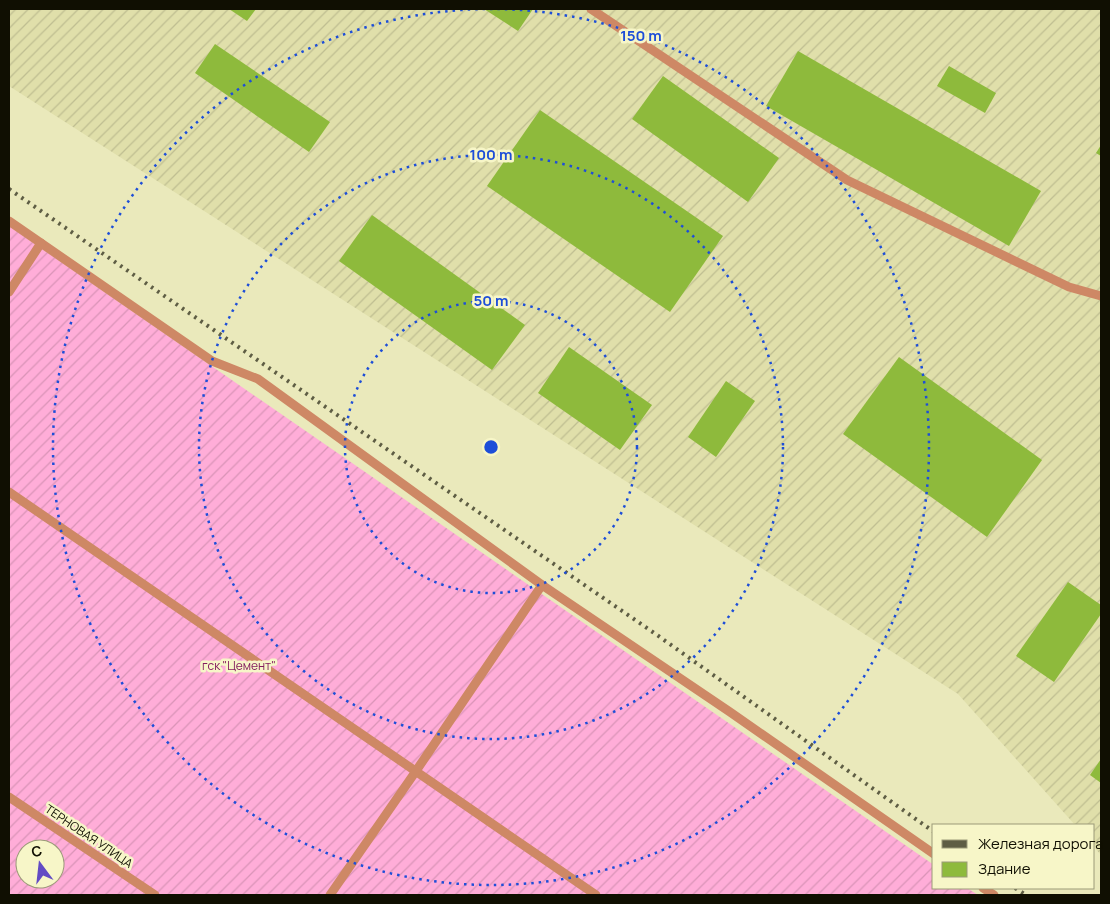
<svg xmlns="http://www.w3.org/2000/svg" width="1110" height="904" viewBox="0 0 1110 904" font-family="Manrope,sans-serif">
  <defs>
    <pattern id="industrial-furrows" width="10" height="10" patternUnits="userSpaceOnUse" patternTransform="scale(1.25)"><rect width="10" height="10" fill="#e0dfaa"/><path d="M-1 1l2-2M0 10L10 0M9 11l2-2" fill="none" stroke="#bfbe91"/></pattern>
    <pattern id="garden-furrows" width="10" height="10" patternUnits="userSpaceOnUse" patternTransform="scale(1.25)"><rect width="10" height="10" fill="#ffadd8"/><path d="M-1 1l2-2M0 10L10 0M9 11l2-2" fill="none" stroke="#da94b8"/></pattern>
  </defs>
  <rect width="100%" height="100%" fill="#eae9bb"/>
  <path fill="url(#industrial-furrows)" d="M9 9H1101V855L1094 847V825H1075L958 694 9 86Z"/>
  <path fill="url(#garden-furrows)" fill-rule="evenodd" d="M9 226 934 865V888H967L978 895H9ZM25 849H55V879H25Z"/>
  <g fill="#8eba3c">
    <path d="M229 9H256L247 21Z"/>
    <path d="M484 9H533L518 31Z"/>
    <path d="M215 44 330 122 309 152 195 73Z"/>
    <path d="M798 51 1041 191 1009 246 766 106Z"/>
    <path d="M949 66 996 93 985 113 937 86Z"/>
    <path d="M663 76 779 158 748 202 632 119Z"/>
    <path d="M540 110 723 236 670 312 487 186Z"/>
    <path d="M1101 145V156L1096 153Z"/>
    <path d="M372 215 525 325 492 370 339 261Z"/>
    <path d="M569 347 652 405 620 450 538 393Z"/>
    <path d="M899 357 1042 460 987 537 843 434Z"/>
    <path d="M726 381 755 401 716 457 688 437Z"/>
    <path d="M1068 582 1101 605V614L1054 682 1016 656Z"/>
    <path d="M1101 759V783L1090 775Z"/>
  </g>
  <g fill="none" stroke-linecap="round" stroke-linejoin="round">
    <g stroke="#ce8865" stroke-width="9">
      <path d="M591 9 847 180 1069 287 1101 296"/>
      <path d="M9 221 212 361 258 379 542 585 730 712 934 854"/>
      <path d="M9 292 41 243"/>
      <path d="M9 492 596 895"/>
      <path d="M9 797 155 895"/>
      <path d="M983 888 994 895"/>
      <path d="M330 895 416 771 542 585"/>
    </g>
    <g stroke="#5e5d44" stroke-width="4" stroke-dasharray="2.5 5" stroke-linecap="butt">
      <path d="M9 189 657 635 934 832"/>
      <path d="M1015 888 1026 895"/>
    </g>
  </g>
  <g fill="none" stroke="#1d4ed8" stroke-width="2.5" stroke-dasharray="2.5 5">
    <circle cx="491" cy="447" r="146"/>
    <circle cx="491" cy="447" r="292"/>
    <circle cx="491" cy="447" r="438"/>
  </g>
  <g text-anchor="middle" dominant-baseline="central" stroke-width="5" stroke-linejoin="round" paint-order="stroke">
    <g font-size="12" fill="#841d5e" stroke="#f7f6c8">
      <text x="239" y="665">гск "Цемент"</text>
    </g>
    <g font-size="12" fill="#100f02" stroke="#f7f6c8">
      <text transform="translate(89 836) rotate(34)">ТЕРНОВАЯ УЛИЦА</text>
    </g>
  </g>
  <circle cx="491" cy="447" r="8" fill="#1d4ed8" stroke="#f7f6c8" stroke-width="2.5"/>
  <g font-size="15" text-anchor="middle" font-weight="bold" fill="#1d4ed8" stroke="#f7f6c8" stroke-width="5" stroke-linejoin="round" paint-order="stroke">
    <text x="641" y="41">150 m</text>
    <text x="491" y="160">100 m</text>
    <text x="491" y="306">50 m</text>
  </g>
  <rect width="1110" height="904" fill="none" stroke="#100f02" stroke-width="20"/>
  <rect x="932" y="824" width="162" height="65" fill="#f7f6c8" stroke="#9b9a79"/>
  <rect x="942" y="840" width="25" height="8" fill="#5e5d44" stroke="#9b9a79"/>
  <text x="978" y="849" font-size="15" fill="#100f02">Железная дорога</text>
  <rect x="942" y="862" width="25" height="15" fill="#8eba3c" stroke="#9b9a79"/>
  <text x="978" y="874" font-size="15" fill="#100f02">Здание</text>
  <g transform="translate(40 864) rotate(345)"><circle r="24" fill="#f7f6c8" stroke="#9b9a79"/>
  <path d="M0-4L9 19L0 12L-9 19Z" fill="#624bc4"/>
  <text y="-8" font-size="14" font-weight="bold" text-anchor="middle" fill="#100f02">С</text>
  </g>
</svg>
